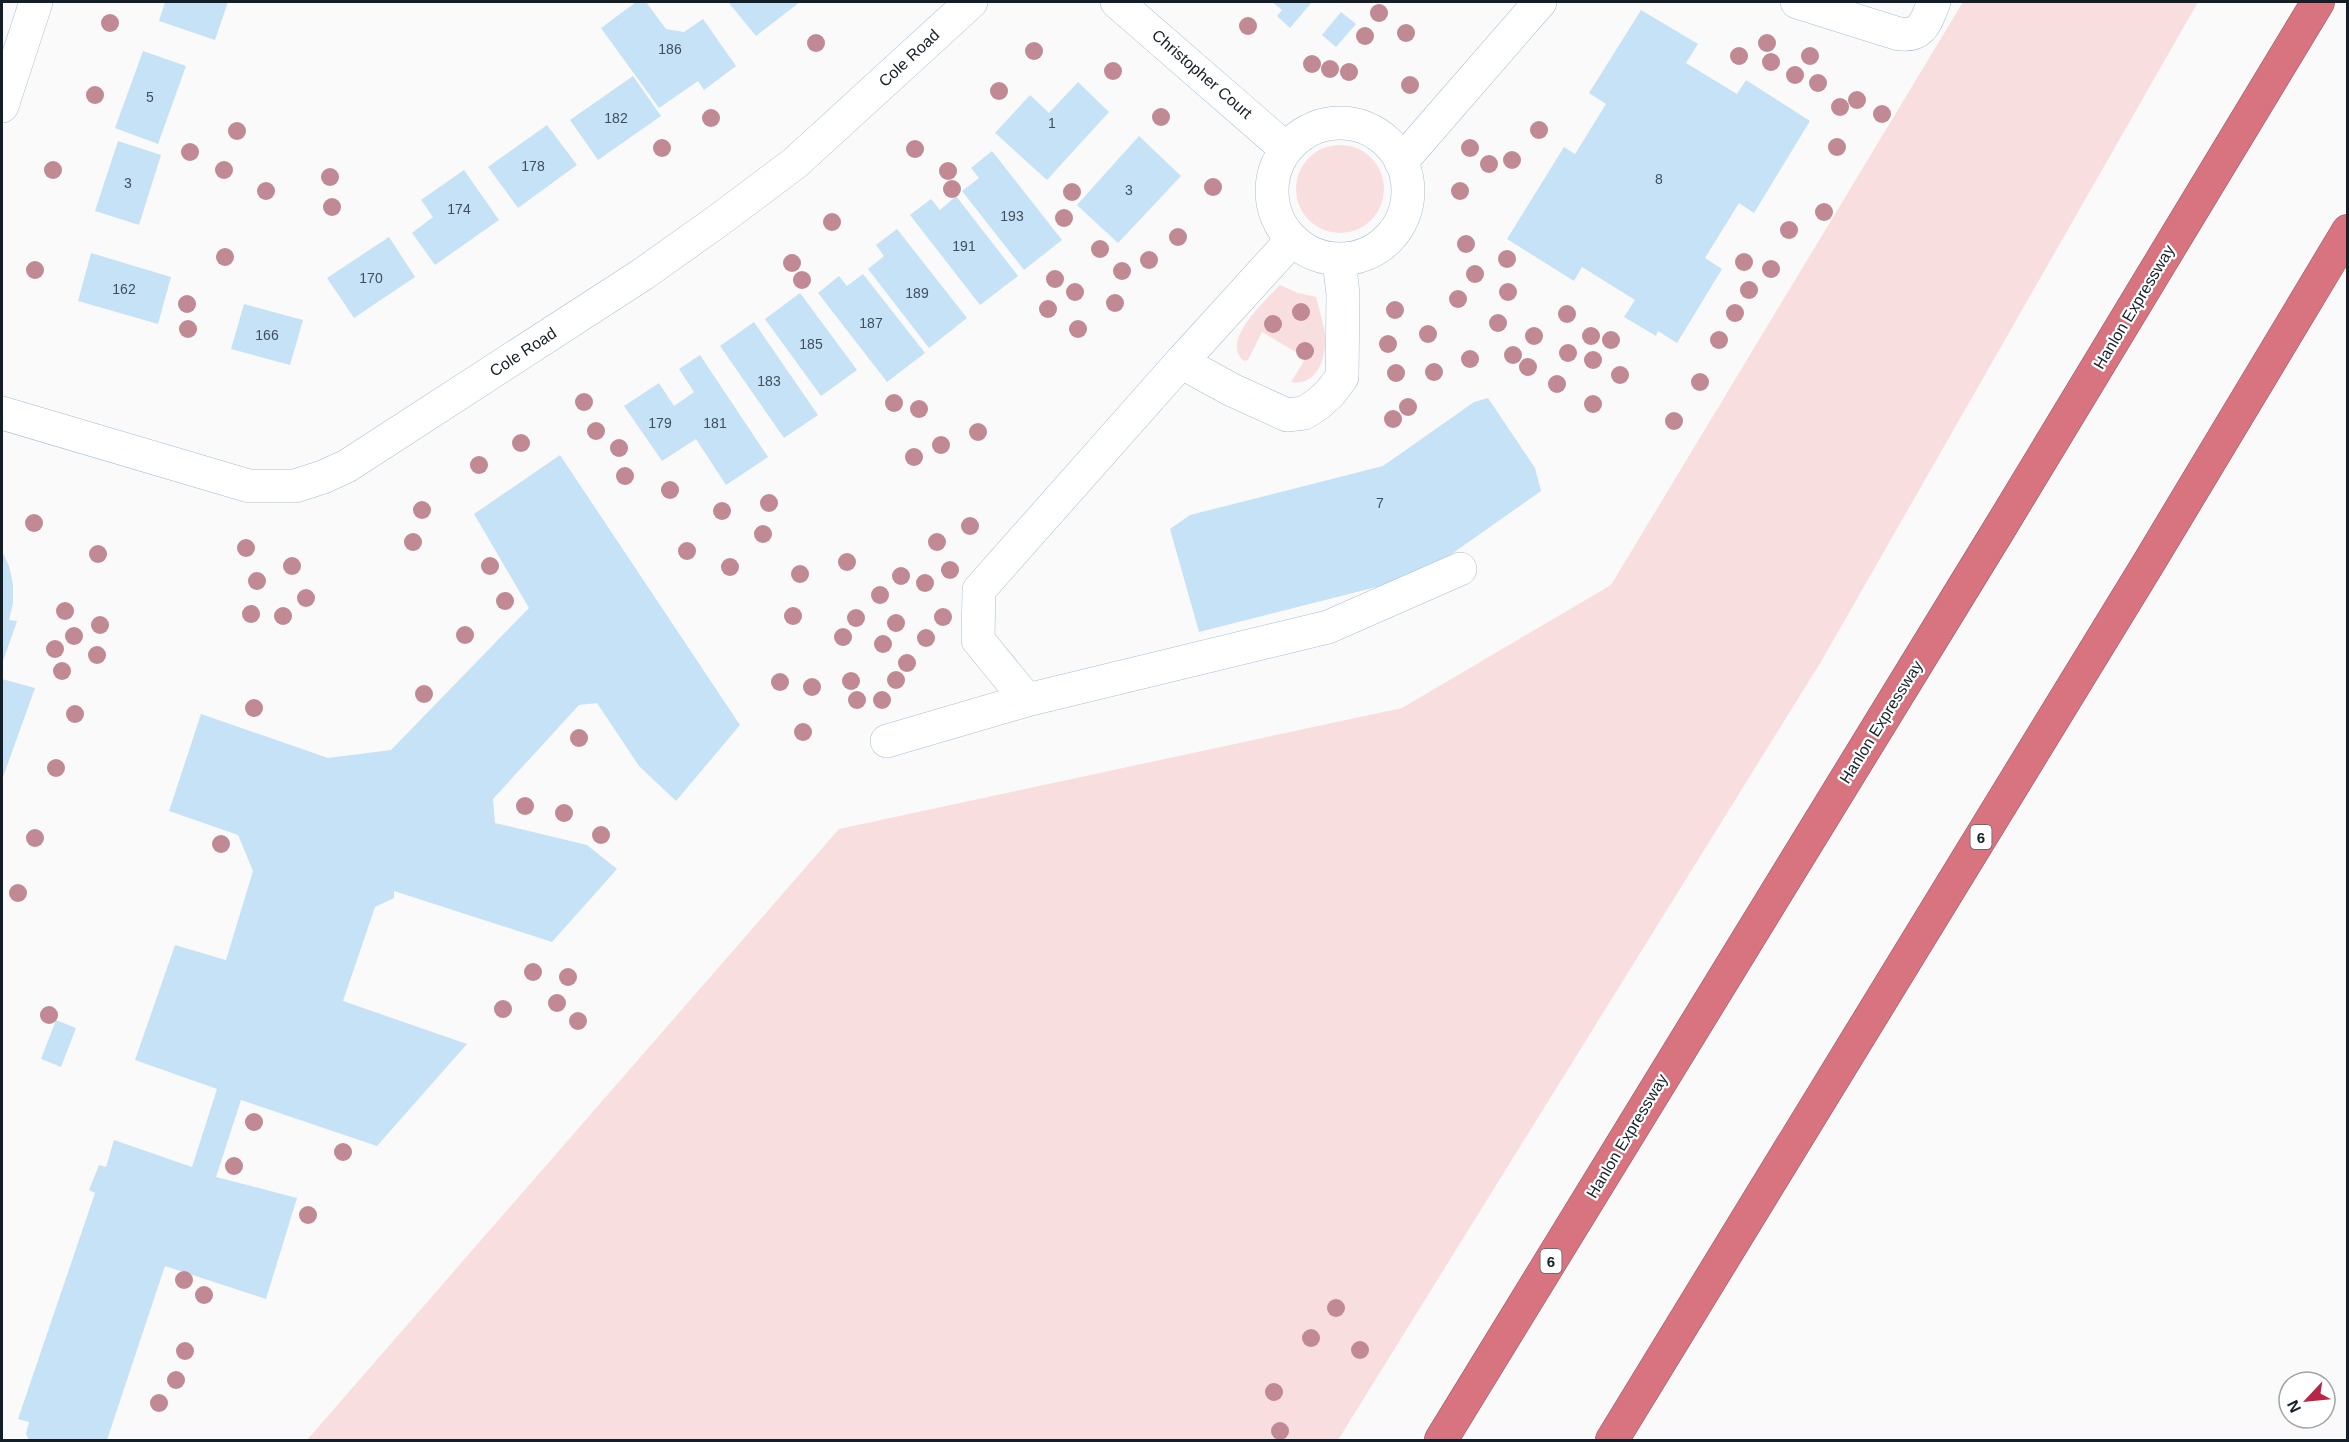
<svg xmlns="http://www.w3.org/2000/svg" width="2349" height="1442" viewBox="0 0 2349 1442" font-family="Helvetica,sans-serif">
  <rect width="100%" height="100%" fill="#fafafa"/>
  <g fill="#f9dedf">
    <path d="M1963 2H2198L1822 660 1338 1440H307L839 829 1402 708 1611 585Z"/>
    <circle cx="1340" cy="189" r="44"/>
    <path d="M1280 285 1298 293 1316 297C1319 309 1323 321 1325 334 1327 356 1318 387 1291 382L1306 358 1262 332 1248 360 1244 361C1219 341 1267 299 1280 285Z"/>
  </g>
  <g fill="#c6e2f7">
    <path d="M165 2H228L215 40 159 21Z"/>
    <path d="M636 2H646L666 29 684 32 703 19 736 66 704 90 698 81 659 108 601 28Z"/>
    <path d="M728 2H800L756 36Z"/>
    <path d="M1272 2H1312L1290 28 1277 16 1282 10Z"/>
    <path d="M1641 10 1698 44 1686 63 1737 94 1746 80 1810 121 1754 213 1739 203 1705 258 1722 269 1677 343 1658 331 1656 336 1624 317 1635 300 1582 267 1574 281 1507 239 1564 147 1575 154 1606 104 1589 93Z"/>
    <path d="M1341 12 1356 24 1336 47 1322 35Z"/>
    <path d="M143 51 186 66 158 144 115 128Z"/>
    <path d="M633 76 661 116 598 160 570 120Z"/>
    <path d="M1078 82 1109 112 1047 180 995 133 1030 95 1049 113Z"/>
    <path d="M547 125 577 165 518 208 488 167Z"/>
    <path d="M1139 136 1181 176 1118 243 1077 205Z"/>
    <path d="M118 141 161 155 139 225 95 211Z"/>
    <path d="M992 151 1062 240 1024 270 962 191 979 178 971 168Z"/>
    <path d="M464 170 499 220 435 265 412 233 433 217 421 200Z"/>
    <path d="M956 196 1018 276 980 305 910 215 931 199 940 210Z"/>
    <path d="M897 229 967 318 929 348 868 269 884 256 876 245Z"/>
    <path d="M389 237 415 277 354 318 327 278Z"/>
    <path d="M91 253 171 277 158 324 78 301Z"/>
    <path d="M863 274 925 353 887 382 818 293 839 276 847 286Z"/>
    <path d="M800 293 857 370 821 396 765 319Z"/>
    <path d="M244 304 303 320 290 365 231 349Z"/>
    <path d="M754 322 818 415 784 438 720 346Z"/>
    <path d="M700 355 768 457 726 485 696 439 662 461 624 406 659 383 674 406 694 392 679 369Z"/>
    <path d="M1488 398 1535 468 1541 491 1429 570 1404 580 1199 632 1170 529 1190 515 1383 466 1474 402Z"/>
    <path d="M560 455 740 725 676 801 639 766 597 703 579 705 493 799 495 823 587 845 617 869 552 942 394 891V898L375 907 343 1001 467 1044 377 1146 241 1100 216 1177 297 1198 266 1299 165 1266 107 1440H29L26 1434 29 1422 18 1419 95 1193 89 1190 99 1165 106 1167 114 1140 192 1167 217 1089 135 1060 175 945 226 960 253 871 238 835 169 811 201 714 328 758 391 750 529 608 474 514Z"/>
    <path d="M2 551 9 566 13 584V603L9 620 17 621 2 664Z"/>
    <path d="M2 679 35 688 2 780Z"/>
    <path d="M56 1020 76 1028 61 1067 41 1059Z"/>
  </g>
  <g fill="none" stroke-linecap="round" stroke-linejoin="round">
    <g stroke="#a3bfd5" stroke-width="34">
      <g id="minor">
        <path d="M1117 2 1285 148"/>
        <path d="M1797 2 1899 34C1923 37 1926 21 1934 2"/>
        <path d="M2 106 36 2"/>
        <circle cx="1340" cy="191" r="68"/>
        <path d="M1401 162 1540 2"/>
        <path d="M1292 240 1181 362 1232 390 1287 415 1304 413 1318 404 1330 393 1342 377 1343 294 1339 260"/>
        <path d="M2 413 249 486H295L323 477 347 466 643 274 719 220 795 163 971 2"/>
        <path d="M1027 700 1328 627 1460 569"/>
        <path d="M887 741 1027 700 978 640 979 590 1181 362"/>
      </g>
    </g>
    <g stroke="#935660" stroke-width="34">
      <g id="highway">
        <path d="M1441 1440 1998 531 2318 2"/>
        <path d="M1612 1440 2148 564 2348 231"/>
      </g>
    </g>
    <use href="#minor" stroke="#fff" stroke-width="33"/>
    <use href="#highway" stroke="#d8747f" stroke-width="33"/>
  </g>
  <g fill="#c08993">
    <circle cx="1379" cy="13" r="9"/>
    <circle cx="110" cy="23" r="9"/>
    <circle cx="1248" cy="26" r="9"/>
    <circle cx="1406" cy="33" r="9"/>
    <circle cx="1365" cy="36" r="9"/>
    <circle cx="816" cy="43" r="9"/>
    <circle cx="1767" cy="43" r="9"/>
    <circle cx="1034" cy="51" r="9"/>
    <circle cx="1739" cy="56" r="9"/>
    <circle cx="1810" cy="56" r="9"/>
    <circle cx="1771" cy="62" r="9"/>
    <circle cx="1312" cy="64" r="9"/>
    <circle cx="1330" cy="69" r="9"/>
    <circle cx="1113" cy="71" r="9"/>
    <circle cx="1349" cy="72" r="9"/>
    <circle cx="1795" cy="75" r="9"/>
    <circle cx="1818" cy="83" r="9"/>
    <circle cx="1410" cy="85" r="9"/>
    <circle cx="999" cy="91" r="9"/>
    <circle cx="95" cy="95" r="9"/>
    <circle cx="1857" cy="100" r="9"/>
    <circle cx="1840" cy="107" r="9"/>
    <circle cx="1882" cy="114" r="9"/>
    <circle cx="1161" cy="117" r="9"/>
    <circle cx="711" cy="118" r="9"/>
    <circle cx="1539" cy="130" r="9"/>
    <circle cx="237" cy="131" r="9"/>
    <circle cx="1837" cy="147" r="9"/>
    <circle cx="662" cy="148" r="9"/>
    <circle cx="1470" cy="148" r="9"/>
    <circle cx="915" cy="149" r="9"/>
    <circle cx="190" cy="152" r="9"/>
    <circle cx="1512" cy="160" r="9"/>
    <circle cx="1489" cy="164" r="9"/>
    <circle cx="53" cy="170" r="9"/>
    <circle cx="224" cy="170" r="9"/>
    <circle cx="948" cy="171" r="9"/>
    <circle cx="330" cy="177" r="9"/>
    <circle cx="1213" cy="187" r="9"/>
    <circle cx="952" cy="189" r="9"/>
    <circle cx="266" cy="191" r="9"/>
    <circle cx="1460" cy="191" r="9"/>
    <circle cx="1072" cy="192" r="9"/>
    <circle cx="332" cy="207" r="9"/>
    <circle cx="1824" cy="212" r="9"/>
    <circle cx="1064" cy="218" r="9"/>
    <circle cx="832" cy="222" r="9"/>
    <circle cx="1789" cy="230" r="9"/>
    <circle cx="1178" cy="237" r="9"/>
    <circle cx="1466" cy="244" r="9"/>
    <circle cx="1100" cy="249" r="9"/>
    <circle cx="225" cy="257" r="9"/>
    <circle cx="1507" cy="259" r="9"/>
    <circle cx="1149" cy="260" r="9"/>
    <circle cx="1744" cy="262" r="9"/>
    <circle cx="792" cy="263" r="9"/>
    <circle cx="1771" cy="269" r="9"/>
    <circle cx="35" cy="270" r="9"/>
    <circle cx="1122" cy="271" r="9"/>
    <circle cx="1475" cy="274" r="9"/>
    <circle cx="1055" cy="279" r="9"/>
    <circle cx="802" cy="280" r="9"/>
    <circle cx="1749" cy="290" r="9"/>
    <circle cx="1075" cy="292" r="9"/>
    <circle cx="1508" cy="292" r="9"/>
    <circle cx="1458" cy="299" r="9"/>
    <circle cx="1115" cy="303" r="9"/>
    <circle cx="187" cy="304" r="9"/>
    <circle cx="1048" cy="309" r="9"/>
    <circle cx="1395" cy="310" r="9"/>
    <circle cx="1301" cy="312" r="9"/>
    <circle cx="1735" cy="313" r="9"/>
    <circle cx="1567" cy="314" r="9"/>
    <circle cx="1498" cy="323" r="9"/>
    <circle cx="1273" cy="324" r="9"/>
    <circle cx="188" cy="329" r="9"/>
    <circle cx="1078" cy="329" r="9"/>
    <circle cx="1428" cy="334" r="9"/>
    <circle cx="1534" cy="336" r="9"/>
    <circle cx="1591" cy="336" r="9"/>
    <circle cx="1611" cy="340" r="9"/>
    <circle cx="1719" cy="340" r="9"/>
    <circle cx="1388" cy="344" r="9"/>
    <circle cx="1305" cy="351" r="9"/>
    <circle cx="1568" cy="353" r="9"/>
    <circle cx="1513" cy="355" r="9"/>
    <circle cx="1470" cy="359" r="9"/>
    <circle cx="1593" cy="360" r="9"/>
    <circle cx="1528" cy="367" r="9"/>
    <circle cx="1434" cy="372" r="9"/>
    <circle cx="1396" cy="373" r="9"/>
    <circle cx="1620" cy="375" r="9"/>
    <circle cx="1700" cy="382" r="9"/>
    <circle cx="1557" cy="384" r="9"/>
    <circle cx="584" cy="402" r="9"/>
    <circle cx="894" cy="403" r="9"/>
    <circle cx="1593" cy="404" r="9"/>
    <circle cx="1408" cy="407" r="9"/>
    <circle cx="919" cy="409" r="9"/>
    <circle cx="1393" cy="419" r="9"/>
    <circle cx="1674" cy="421" r="9"/>
    <circle cx="596" cy="431" r="9"/>
    <circle cx="978" cy="432" r="9"/>
    <circle cx="521" cy="443" r="9"/>
    <circle cx="941" cy="445" r="9"/>
    <circle cx="619" cy="448" r="9"/>
    <circle cx="914" cy="457" r="9"/>
    <circle cx="479" cy="465" r="9"/>
    <circle cx="625" cy="476" r="9"/>
    <circle cx="670" cy="490" r="9"/>
    <circle cx="769" cy="503" r="9"/>
    <circle cx="422" cy="510" r="9"/>
    <circle cx="722" cy="511" r="9"/>
    <circle cx="34" cy="523" r="9"/>
    <circle cx="970" cy="526" r="9"/>
    <circle cx="763" cy="534" r="9"/>
    <circle cx="413" cy="542" r="9"/>
    <circle cx="937" cy="542" r="9"/>
    <circle cx="246" cy="548" r="9"/>
    <circle cx="687" cy="551" r="9"/>
    <circle cx="98" cy="554" r="9"/>
    <circle cx="847" cy="562" r="9"/>
    <circle cx="292" cy="566" r="9"/>
    <circle cx="490" cy="566" r="9"/>
    <circle cx="730" cy="567" r="9"/>
    <circle cx="950" cy="570" r="9"/>
    <circle cx="800" cy="574" r="9"/>
    <circle cx="901" cy="576" r="9"/>
    <circle cx="257" cy="581" r="9"/>
    <circle cx="925" cy="583" r="9"/>
    <circle cx="880" cy="595" r="9"/>
    <circle cx="306" cy="598" r="9"/>
    <circle cx="505" cy="601" r="9"/>
    <circle cx="65" cy="611" r="9"/>
    <circle cx="251" cy="614" r="9"/>
    <circle cx="283" cy="616" r="9"/>
    <circle cx="793" cy="616" r="9"/>
    <circle cx="943" cy="617" r="9"/>
    <circle cx="856" cy="618" r="9"/>
    <circle cx="896" cy="623" r="9"/>
    <circle cx="100" cy="625" r="9"/>
    <circle cx="465" cy="635" r="9"/>
    <circle cx="74" cy="636" r="9"/>
    <circle cx="843" cy="637" r="9"/>
    <circle cx="926" cy="638" r="9"/>
    <circle cx="883" cy="644" r="9"/>
    <circle cx="55" cy="649" r="9"/>
    <circle cx="97" cy="655" r="9"/>
    <circle cx="907" cy="663" r="9"/>
    <circle cx="62" cy="671" r="9"/>
    <circle cx="896" cy="680" r="9"/>
    <circle cx="851" cy="681" r="9"/>
    <circle cx="780" cy="682" r="9"/>
    <circle cx="812" cy="687" r="9"/>
    <circle cx="424" cy="694" r="9"/>
    <circle cx="857" cy="700" r="9"/>
    <circle cx="882" cy="700" r="9"/>
    <circle cx="254" cy="708" r="9"/>
    <circle cx="75" cy="714" r="9"/>
    <circle cx="803" cy="732" r="9"/>
    <circle cx="579" cy="738" r="9"/>
    <circle cx="56" cy="768" r="9"/>
    <circle cx="525" cy="806" r="9"/>
    <circle cx="564" cy="813" r="9"/>
    <circle cx="601" cy="835" r="9"/>
    <circle cx="35" cy="838" r="9"/>
    <circle cx="221" cy="844" r="9"/>
    <circle cx="18" cy="893" r="9"/>
    <circle cx="533" cy="972" r="9"/>
    <circle cx="568" cy="977" r="9"/>
    <circle cx="557" cy="1003" r="9"/>
    <circle cx="503" cy="1009" r="9"/>
    <circle cx="49" cy="1015" r="9"/>
    <circle cx="578" cy="1021" r="9"/>
    <circle cx="254" cy="1122" r="9"/>
    <circle cx="343" cy="1152" r="9"/>
    <circle cx="234" cy="1166" r="9"/>
    <circle cx="308" cy="1215" r="9"/>
    <circle cx="184" cy="1280" r="9"/>
    <circle cx="204" cy="1295" r="9"/>
    <circle cx="1336" cy="1308" r="9"/>
    <circle cx="1311" cy="1338" r="9"/>
    <circle cx="1360" cy="1350" r="9"/>
    <circle cx="185" cy="1351" r="9"/>
    <circle cx="176" cy="1380" r="9"/>
    <circle cx="1274" cy="1392" r="9"/>
    <circle cx="159" cy="1403" r="9"/>
    <circle cx="1280" cy="1431" r="9"/>
  </g>
  <g text-anchor="middle" dominant-baseline="central" stroke-width="4.5" stroke-linejoin="round" paint-order="stroke">
    <g font-size="14" fill="#404f5a">
      <text x="670" y="49">186</text>
      <text x="150" y="97">5</text>
      <text x="616" y="118">182</text>
      <text x="1052" y="123">1</text>
      <text x="533" y="166">178</text>
      <text x="1659" y="179">8</text>
      <text x="128" y="183">3</text>
      <text x="1129" y="190">3</text>
      <text x="459" y="209">174</text>
      <text x="1012" y="216">193</text>
      <text x="964" y="246">191</text>
      <text x="371" y="278">170</text>
      <text x="124" y="289">162</text>
      <text x="917" y="293">189</text>
      <text x="871" y="323">187</text>
      <text x="267" y="335">166</text>
      <text x="811" y="344">185</text>
      <text x="769" y="381">183</text>
      <text x="660" y="423">179</text>
      <text x="715" y="423">181</text>
      <text x="1380" y="503">7</text>
    </g>
    <g fill="#fff" stroke="#5a6267" stroke-width="1.5">
      <rect x="1970.5" y="825" width="21" height="24" rx="4.5"/>
      <rect x="1540.5" y="1249" width="21" height="24" rx="4.5"/>
    </g>
    <g font-size="15" font-weight="bold" fill="#131e26">
      <text x="1981" y="837">6</text>
      <text x="1551" y="1261">6</text>
    </g>
    <g font-size="16" fill="#131e26" stroke="#fff">
      <text transform="translate(909 58) rotate(-43)">Cole Road</text>
      <text transform="translate(1202 74) rotate(41)">Christopher Court</text>
      <text transform="translate(2134 307) rotate(-59)">Hanlon Expressway</text>
      <text transform="translate(523 352) rotate(-33)">Cole Road</text>
      <text transform="translate(1881 722) rotate(-58)">Hanlon Expressway</text>
      <text transform="translate(1627 1136) rotate(-59)">Hanlon Expressway</text>
    </g>
  </g>
  <rect width="2349" height="1442" fill="none" stroke="#131e26" stroke-width="6"/>
  <g transform="translate(2307 1400) rotate(244)"><circle r="28" fill="#ffffff" stroke="#a1a5a8" stroke-width="1.5"/>
  <path d="M0-4.5L10 22L0 15L-10 22Z" fill="#b72647"/>
  <text y="-9" font-size="16" font-weight="bold" text-anchor="middle" fill="#131e26">N</text>
  </g>
</svg>
